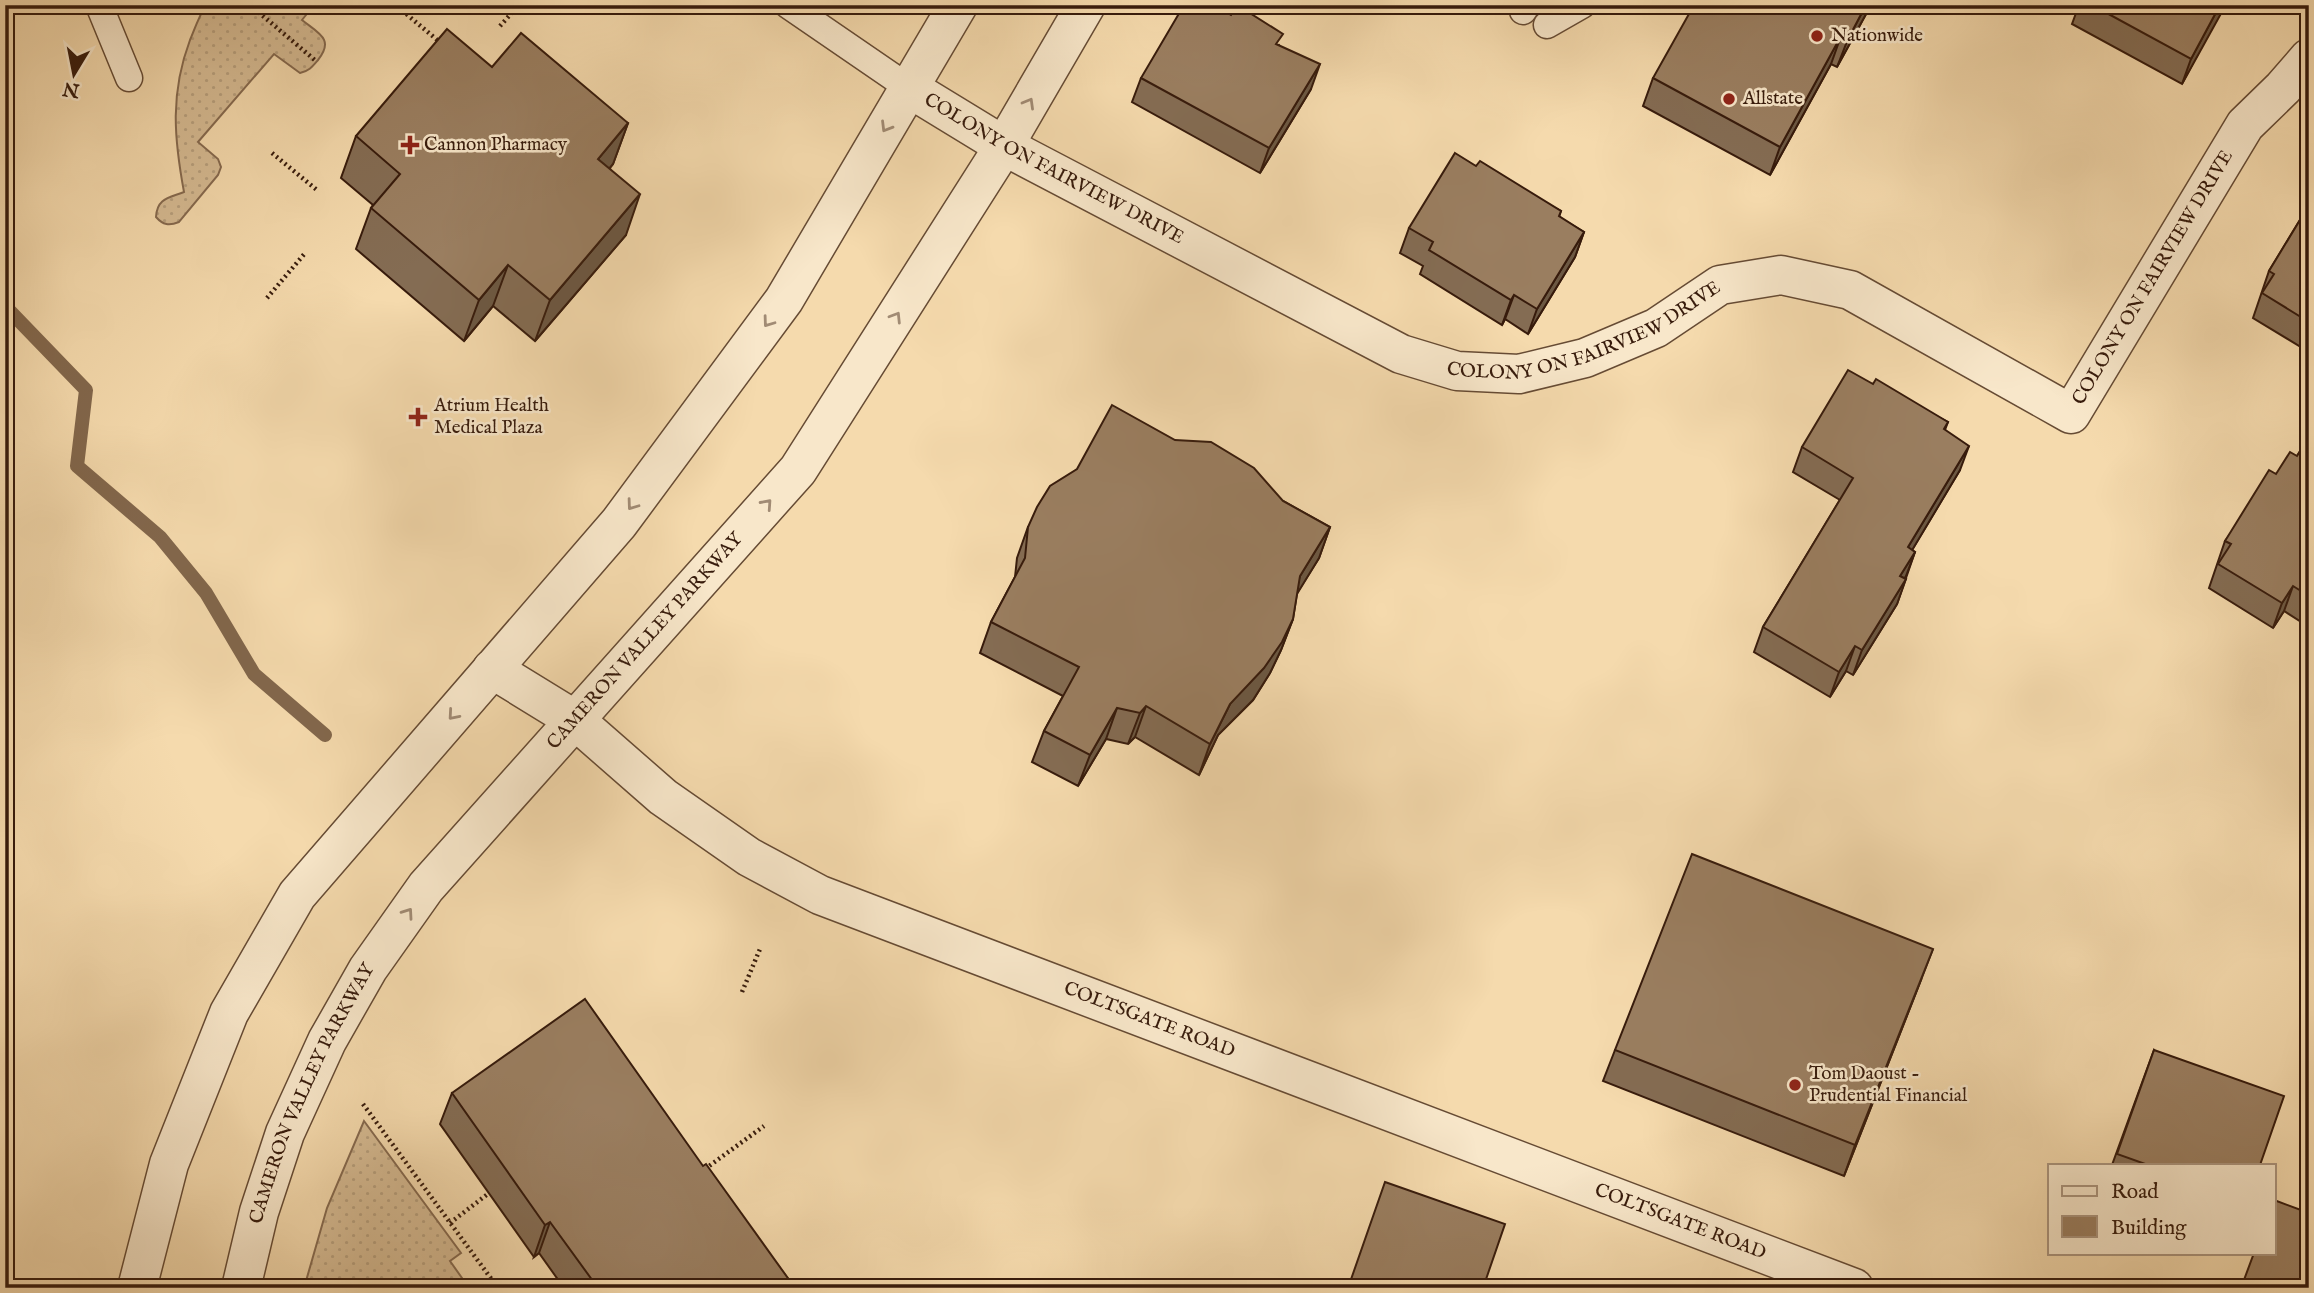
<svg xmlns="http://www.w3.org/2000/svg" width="2314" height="1293" viewBox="0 0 2314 1293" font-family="'IM FELL English',serif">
  <defs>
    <pattern id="grass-dots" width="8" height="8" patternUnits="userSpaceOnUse" patternTransform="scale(1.75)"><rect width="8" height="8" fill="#d5ba92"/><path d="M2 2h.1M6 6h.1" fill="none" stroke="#b79f7d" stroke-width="1.8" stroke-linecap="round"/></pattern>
  </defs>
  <rect width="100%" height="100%" fill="#f5daad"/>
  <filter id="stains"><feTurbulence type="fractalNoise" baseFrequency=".00286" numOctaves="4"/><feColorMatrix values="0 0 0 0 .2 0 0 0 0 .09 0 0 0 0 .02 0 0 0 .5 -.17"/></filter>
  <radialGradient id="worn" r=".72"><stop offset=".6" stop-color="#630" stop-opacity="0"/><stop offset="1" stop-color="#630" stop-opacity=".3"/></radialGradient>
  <g fill="url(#grass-dots)" stroke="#866a4f" stroke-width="2">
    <path d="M206 5H314L302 20C318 33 335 39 318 60 312 67 309 71 300 73L274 54 198 142 218 159 221 167 218 175 179 222C169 226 163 225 156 217 157 198 169 198 184 192 174 138 170 93 190 40 195 28 199 16 206 5Z"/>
    <path d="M364 1121 461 1253 450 1261 469 1288H304L327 1208Z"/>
  </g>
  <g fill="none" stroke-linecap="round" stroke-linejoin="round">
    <path stroke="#82674c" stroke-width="14" d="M5 306 86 390 77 466 160 537 206 593 254 674 325 735"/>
    <g stroke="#664b34" stroke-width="29">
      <g id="lane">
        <path d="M99 5 129 78"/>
        <path d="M788 5 909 88"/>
        <path d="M1523 11 1527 5"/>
        <path d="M1547 25 1582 5"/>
      </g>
    </g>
    <g stroke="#664b34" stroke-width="41">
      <g id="street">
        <path id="s1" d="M909 88 1004 146 1401 354 1457 371 1519 374 1585 358 1656 328 1720 285 1781 275 1850 290 2071 414 2245 125 2283 88 2309 58"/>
        <path id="s2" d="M492 669 575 720 663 797 749 857 820 895 1854 1288"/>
        <path d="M137 1288 169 1164 229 1013 297 895 619 523 784 300 958 5"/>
        <path id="s3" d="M241 1288 259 1212 285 1133 327 1041 368 969 426 887 798 470 1004 146 1086 5"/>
      </g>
    </g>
    <g stroke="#371b0c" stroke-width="4.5" stroke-dasharray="2 3.5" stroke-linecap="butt">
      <path d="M250 5 316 61"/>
      <path d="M398 7 442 44"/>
      <path d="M500 26 519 5"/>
      <path d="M272 153 317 190"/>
      <path d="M267 298 306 252"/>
      <path d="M742 992 760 949"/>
      <path d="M363 1104 498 1288"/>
      <path d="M705 1169 764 1126"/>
      <path d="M450 1223 489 1193"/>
    </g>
    <use href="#lane" stroke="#f8e7ca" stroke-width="26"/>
    <use href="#street" stroke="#f8e7ca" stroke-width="38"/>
  </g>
  <g fill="#846c53" stroke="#371b0c" stroke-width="2">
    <path d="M1871 5 1837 67 1831 64 1770 175 1643 106 1653 78Z"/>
    <path d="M2079 5H2224L2182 84 2072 24Z"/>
    <path d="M1279 45 1311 89 1260 173 1132 102 1141 78Z"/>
    <path d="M492 67 628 123 613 164 610 168 626 235 535 341 493 306 464 341 356 249 371 208 373 205 341 178 356 136Z"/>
    <path d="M1476 166 1561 211 1559 217 1584 232 1575 257 1528 334 1505 319 1502 325 1420 274 1423 266 1400 253 1409 228Z"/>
    <path d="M2309 205V352L2253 318 2269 271Z"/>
    <path d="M1873 384 1948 422 1945 430 1960 470 1912 550 1915 552 1897 604 1853 675 1846 671 1830 697 1754 652 1763 627 1840 500 1793 472 1802 447Z"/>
    <path d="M2309 437V627L2284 611 2273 628 2209 588 2225 541 2276 474 2297 456Z"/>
    <path d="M1283 501 1330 527 1319 558 1297 593 1293 619 1281 650 1270 673 1253 700 1218 735 1199 775 1135 737 1128 744 1106 739 1078 786 1032 762 1044 731 1063 696 980 653 991 622 1015 577 1017 558 1028 527Z"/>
    <path d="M1921 980 1844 1176 1603 1081 1615 1050Z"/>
    <path d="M2154 1050 2260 1165H2112Z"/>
    <path d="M452 1093 703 1166 795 1288H564L539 1253 534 1257 440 1124Z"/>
  </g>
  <g fill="#6c5843" stroke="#371b0c" stroke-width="2">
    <path d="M1866 5H1871L1837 67 1848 39Z"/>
    <path d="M2220 5H2224L2223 10 2182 84 2191 59Z"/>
    <path d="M1841 36 1831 64 1770 175 1780 147Z"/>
    <path d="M1320 64 1311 89 1260 173 1269 148Z"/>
    <path d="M628 123 613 164 583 200 598 159Z"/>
    <path d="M640 194 626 235 535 341 550 300Z"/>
    <path d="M1584 232 1575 257 1528 334 1537 309Z"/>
    <path d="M508 265 493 306 464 341 479 300Z"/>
    <path d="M1514 295 1505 319 1502 325 1511 300Z"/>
    <path d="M1969 446 1960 470 1899 572 1908 547Z"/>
    <path d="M1330 527 1319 558 1289 607 1300 576Z"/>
    <path d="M1915 552 1906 576 1891 600 1900 576Z"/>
    <path d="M1906 579 1897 604 1853 675 1862 650Z"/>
    <path d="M2293 586 2284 611 2273 628 2282 603Z"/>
    <path d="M1293 619 1281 650 1270 673 1253 700 1218 735 1199 775 1210 744 1230 704Z"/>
    <path d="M1855 646 1846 671 1830 697 1839 672Z"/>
    <path d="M1146 706 1135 737 1128 744 1140 713Z"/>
    <path d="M1117 708 1106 739 1078 786 1090 755Z"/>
    <path d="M1933 949 1921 980 1844 1176 1855 1145Z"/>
    <path d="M550 1222 539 1253 534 1257 545 1225Z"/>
  </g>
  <g fill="#9a7e60" stroke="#371b0c" stroke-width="2">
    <path d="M1184 5H1214L1231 15 1237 5 1283 34 1276 44 1320 64 1269 148 1141 78Z"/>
    <path d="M1694 5H1866L1848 39 1841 36 1780 147 1653 78Z"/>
    <path d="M2092 5H2220L2191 59Z"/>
    <path d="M447 29 492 67 521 33 628 123 598 159 640 194 550 300 508 265 479 300 371 208 400 174 356 136Z"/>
    <path d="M1455 153 1476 166 1480 161 1561 211 1559 216 1584 232 1537 309 1514 295 1511 300 1429 250 1433 242 1409 228Z"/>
    <path d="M2309 205V322L2262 293 2274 274 2269 271Z"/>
    <path d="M1848 370 1873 384 1876 379 1948 422 1944 429 1969 446 1908 547 1915 552 1900 576 1906 579 1862 650 1855 646 1839 672 1763 627 1853 478 1802 447Z"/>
    <path d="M1112 405 1175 440 1211 442 1254 468 1283 501 1330 527 1300 576 1293 619 1282 642 1264 668 1230 704 1210 744 1146 706 1140 713 1117 708 1090 755 1044 731 1079 667 991 622 1025 558 1028 527 1037 507 1050 486 1077 469Z"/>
    <path d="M2309 437V596L2293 586 2282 603 2218 564 2231 544 2225 541 2269 470 2276 474 2290 452 2297 456Z"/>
    <path d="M1692 854 1933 949 1855 1145 1615 1050Z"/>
    <path d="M585 999 703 1166 706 1164 795 1288H598L550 1222 545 1225 452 1093Z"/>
    <path d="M2154 1050 2284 1096 2260 1165H2148L2117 1154Z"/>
    <path d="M1385 1182 1505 1224 1483 1288H1348Z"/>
    <path d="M2274 1200 2309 1213V1288H2241L2254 1253H2274Z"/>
  </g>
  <defs><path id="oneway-chevron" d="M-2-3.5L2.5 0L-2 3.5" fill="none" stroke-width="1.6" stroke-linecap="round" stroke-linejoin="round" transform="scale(1.75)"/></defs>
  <g stroke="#a18b74">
    <use href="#oneway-chevron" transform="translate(1029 103) rotate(-60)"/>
    <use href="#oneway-chevron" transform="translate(886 127) rotate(121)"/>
    <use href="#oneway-chevron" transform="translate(896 317) rotate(-58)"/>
    <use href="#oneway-chevron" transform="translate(768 322) rotate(126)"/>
    <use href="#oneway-chevron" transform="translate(767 504) rotate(-48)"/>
    <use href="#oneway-chevron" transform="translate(632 505) rotate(126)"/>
    <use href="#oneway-chevron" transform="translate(453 715) rotate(131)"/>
    <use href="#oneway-chevron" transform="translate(408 913) rotate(-55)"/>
  </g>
  <g fill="#8f2418" stroke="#f8e7ca" stroke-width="2.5">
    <circle cx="1817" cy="36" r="7"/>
    <circle cx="1729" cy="99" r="7"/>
    <path d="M406.5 134.5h7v7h7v7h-7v7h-7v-7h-7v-7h7z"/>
    <path d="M414.5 406.5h7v7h7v7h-7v7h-7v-7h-7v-7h7z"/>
    <circle cx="1795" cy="1085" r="7"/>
  </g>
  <g text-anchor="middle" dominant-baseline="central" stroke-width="5" stroke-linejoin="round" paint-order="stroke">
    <g font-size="19" fill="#371b0c" stroke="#f8e7ca" text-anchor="start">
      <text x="1831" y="36">Nationwide</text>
      <text x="1743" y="99">Allstate</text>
      <text x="424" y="145">Cannon Pharmacy</text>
      <text x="434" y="406">Atrium Health<tspan x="434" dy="22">Medical Plaza</tspan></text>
      <text x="1809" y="1074">Tom Daoust -<tspan x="1809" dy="22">Prudential Financial</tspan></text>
    </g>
    <g font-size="19" fill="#371b0c" stroke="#f8e7ca">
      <text stroke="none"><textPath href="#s1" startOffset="166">COLONY ON FAIRVIEW DRIVE</textPath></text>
      <text stroke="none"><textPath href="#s1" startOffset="1447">COLONY ON FAIRVIEW DRIVE</textPath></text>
      <text stroke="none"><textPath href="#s1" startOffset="754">COLONY ON FAIRVIEW DRIVE</textPath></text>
      <text stroke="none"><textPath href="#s3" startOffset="775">CAMERON VALLEY PARKWAY</textPath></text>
      <text stroke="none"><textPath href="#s2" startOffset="752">COLTSGATE ROAD</textPath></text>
      <text stroke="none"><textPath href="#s3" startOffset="208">CAMERON VALLEY PARKWAY</textPath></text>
      <text stroke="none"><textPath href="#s2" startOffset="1320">COLTSGATE ROAD</textPath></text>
    </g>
  </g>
  <rect width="2314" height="1293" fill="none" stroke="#f5daad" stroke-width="28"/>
  <rect x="7" y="7" width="2300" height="1279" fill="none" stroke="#371b0c" stroke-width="3.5"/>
  <rect x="14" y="14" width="2286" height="1265" fill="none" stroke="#371b0c" stroke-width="2"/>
  <rect x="2048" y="1164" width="228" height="91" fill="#f8e7ca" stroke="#ab957e" stroke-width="2"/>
  <rect x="2062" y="1186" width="35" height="10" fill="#f8e7ca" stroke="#ab957e" stroke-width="2"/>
  <text x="2111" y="1198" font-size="21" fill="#371b0c">Road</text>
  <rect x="2062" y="1216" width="35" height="21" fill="#9a7e60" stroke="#ab957e" stroke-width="2"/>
  <text x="2111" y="1234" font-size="21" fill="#371b0c">Building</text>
  <g transform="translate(74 74) rotate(190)" stroke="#f8e7ca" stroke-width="5" paint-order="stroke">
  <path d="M0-5L12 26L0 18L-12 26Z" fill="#371b0c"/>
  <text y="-10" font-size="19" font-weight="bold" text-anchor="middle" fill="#371b0c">N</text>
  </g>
  <rect width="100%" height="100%" filter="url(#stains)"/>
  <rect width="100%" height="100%" fill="url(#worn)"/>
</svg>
